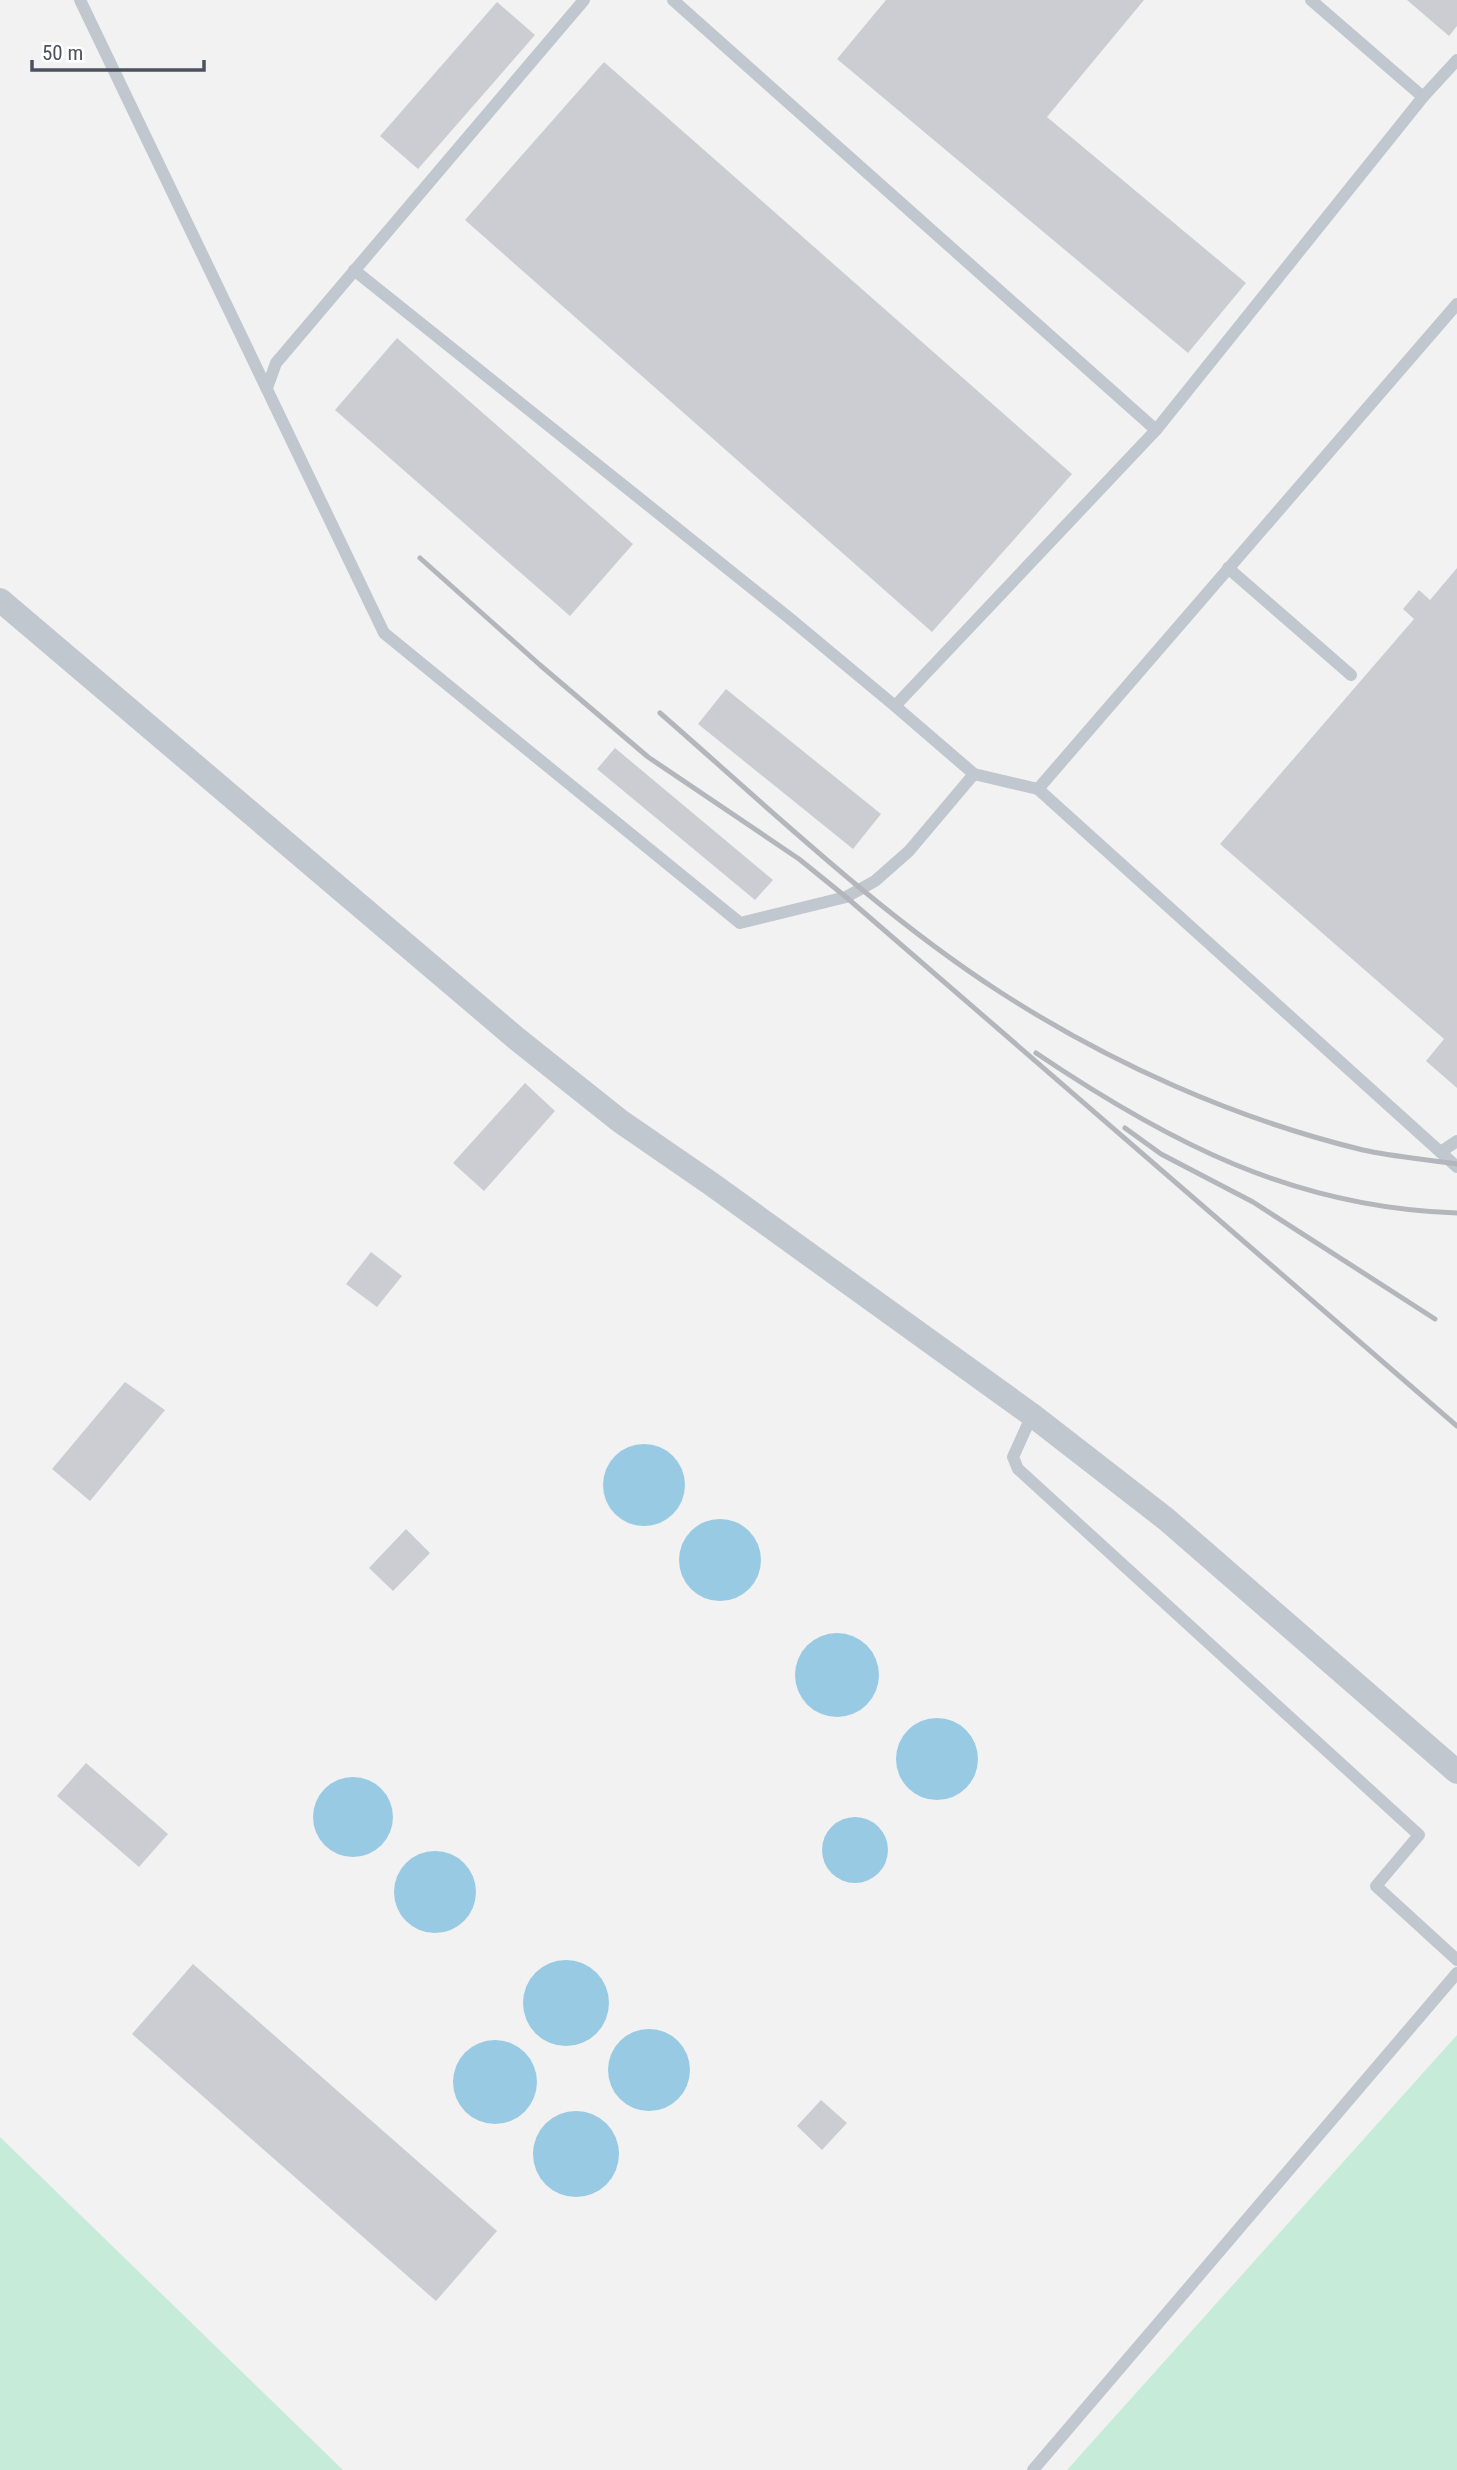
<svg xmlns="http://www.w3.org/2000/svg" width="1457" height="2470" viewBox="0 0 1457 2470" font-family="'Roboto Condensed',sans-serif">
  <rect width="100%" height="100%" fill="#f3f2f2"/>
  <g fill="#c6ebd9">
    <path d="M1457 2035V2470H1067Z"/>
    <path d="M0 2137 343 2470H0Z"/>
  </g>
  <g fill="#98cae3">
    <circle cx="644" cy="1485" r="41"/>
    <circle cx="720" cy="1560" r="41"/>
    <circle cx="837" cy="1675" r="42"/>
    <circle cx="937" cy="1759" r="41"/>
    <circle cx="353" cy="1817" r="40"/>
    <circle cx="855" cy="1850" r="33"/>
    <circle cx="435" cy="1892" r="41"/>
    <circle cx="566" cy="2003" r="43"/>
    <circle cx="649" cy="2070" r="41"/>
    <circle cx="495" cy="2082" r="42"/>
    <circle cx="576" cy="2154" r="43"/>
  </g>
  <g fill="#cccdd3">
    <path d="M886 0H1144L1047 117 1246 283 1188 353 837 59Z"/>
    <path d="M1407 0H1457V26L1449 36Z"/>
    <path d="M497 2 535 35 418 169 380 136Z"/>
    <path d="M604 62 1072 474 932 632 465 220Z"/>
    <path d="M397 338 633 544 570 616 335 410Z"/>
    <path d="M1457 568V1088L1426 1061 1444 1039 1220 844 1414 619 1403 609 1419 590 1430 600Z"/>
    <path d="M726 689 881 814 853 849 698 724Z"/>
    <path d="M615 748 773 880 755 900 597 769Z"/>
    <path d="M525 1083 555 1111 484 1191 453 1163Z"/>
    <path d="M371 1252 402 1276 377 1307 346 1284Z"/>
    <path d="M125 1382 165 1410 90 1501 52 1469Z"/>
    <path d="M406 1529 430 1553 393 1591 369 1568Z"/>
    <path d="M86 1763 168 1834 139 1867 57 1796Z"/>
    <path d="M193 1964 497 2231 436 2301 132 2034Z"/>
    <path d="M821 2100 847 2123 822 2150 797 2126Z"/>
  </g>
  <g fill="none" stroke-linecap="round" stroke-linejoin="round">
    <g stroke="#c1c7ce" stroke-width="12">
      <path d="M80 0 384 633 740 923 846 897 875 881 909 851 974 774"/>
      <path d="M673 0 1156 430"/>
      <path d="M1311 0 1423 97 1457 60"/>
      <path d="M1423 97 1156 430 895 706 974 774 1038 789 1457 304"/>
      <path d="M354 270 788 617 895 706"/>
      <path d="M267 388 276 363 584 0"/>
      <path d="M1228 568 1351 675"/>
      <path d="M1038 789 1457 1167"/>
      <path d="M1442 1151 1457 1141"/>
      <path d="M1032 1415 1013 1457 1018 1469 1419 1835 1376 1886 1457 1960"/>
      <path d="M1033 2470 1457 1973"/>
    </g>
    <path stroke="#c1c7ce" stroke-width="24" d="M0 600 517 1039 620 1121 710 1183 1032 1415 1166 1519 1457 1772"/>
    <g stroke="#b4b6bb" stroke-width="5">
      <path d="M420 558 540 665 648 757 799 859 846 897 1457 1426"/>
      <path d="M660 713C769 808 878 913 1000 992 1110 1063 1235 1119 1363 1150 1394 1157 1426 1159 1457 1164"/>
      <path d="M1036 1053C1168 1142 1294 1208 1457 1213"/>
      <path d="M1125 1128 1161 1154 1253 1202 1435 1319"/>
    </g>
  </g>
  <path d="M32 60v10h172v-10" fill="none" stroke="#4b525d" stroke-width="3.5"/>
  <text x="42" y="60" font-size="21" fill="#4b525d" stroke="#ffffff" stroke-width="5" paint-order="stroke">50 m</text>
</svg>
